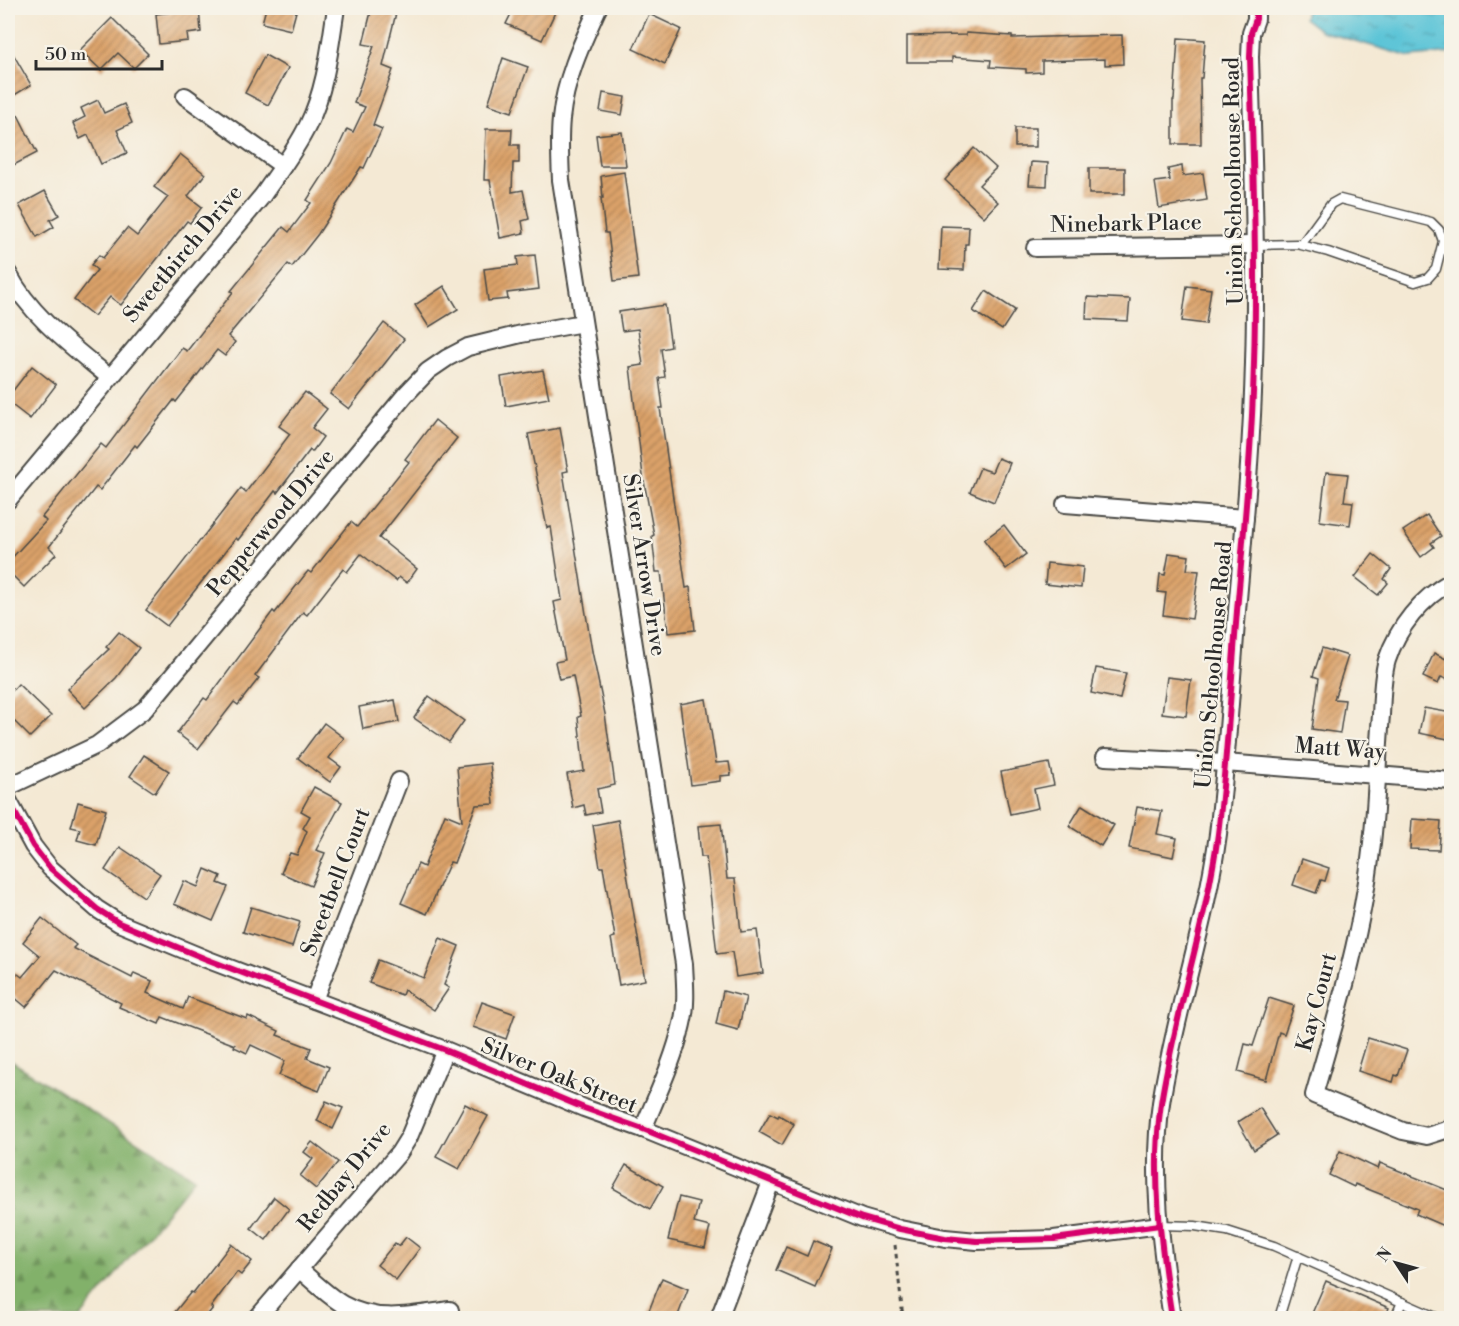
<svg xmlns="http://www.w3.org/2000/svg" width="1459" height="1326" viewBox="0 0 1459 1326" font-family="'Libre Bodoni',serif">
  <defs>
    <pattern id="forest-firs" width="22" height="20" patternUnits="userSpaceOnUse" patternTransform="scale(1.5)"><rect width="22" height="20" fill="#82b16a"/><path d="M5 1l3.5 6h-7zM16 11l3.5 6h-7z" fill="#6b9057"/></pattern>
    <pattern id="water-ripples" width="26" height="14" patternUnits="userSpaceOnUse" patternTransform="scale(1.5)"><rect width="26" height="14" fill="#5bc4d7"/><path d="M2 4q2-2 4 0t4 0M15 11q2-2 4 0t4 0" fill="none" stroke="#4b9faf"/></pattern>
    <pattern id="building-hatch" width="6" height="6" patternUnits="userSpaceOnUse" patternTransform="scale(1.5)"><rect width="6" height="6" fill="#dba269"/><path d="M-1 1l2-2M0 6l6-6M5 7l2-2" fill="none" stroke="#b28457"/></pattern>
  </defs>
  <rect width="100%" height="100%" fill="#f7f3e8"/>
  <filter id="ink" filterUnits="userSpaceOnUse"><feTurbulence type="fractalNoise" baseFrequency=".0167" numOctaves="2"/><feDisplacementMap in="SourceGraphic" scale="12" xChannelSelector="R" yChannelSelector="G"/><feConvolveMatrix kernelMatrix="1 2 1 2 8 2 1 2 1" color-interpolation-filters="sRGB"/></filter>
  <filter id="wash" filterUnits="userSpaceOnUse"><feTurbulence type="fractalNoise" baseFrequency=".008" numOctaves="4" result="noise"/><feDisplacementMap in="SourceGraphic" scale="24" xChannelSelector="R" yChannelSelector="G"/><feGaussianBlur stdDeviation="1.35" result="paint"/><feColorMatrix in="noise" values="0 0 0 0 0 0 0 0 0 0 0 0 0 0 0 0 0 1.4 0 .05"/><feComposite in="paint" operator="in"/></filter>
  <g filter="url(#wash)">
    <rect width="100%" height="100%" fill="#f4e9d4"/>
    <path fill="url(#forest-firs)" stroke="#566e4a" stroke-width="1.5" d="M8 1059 195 1178 80 1318H8Z"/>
    <path fill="url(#water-ripples)" stroke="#437881" stroke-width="1.5" d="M1307 8H1446L1451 10V53L1410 57 1321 31 1304 18Z"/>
    <g id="blocks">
      <g fill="url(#building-hatch)">
        <path d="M266 8H297L291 30 262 23Z"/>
        <path d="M372 8 396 13 383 66 393 70 373 125 382 129 364 168 361 167 318 234 292 267 288 264 228 336 235 342 225 356 217 350 176 402 174 400 137 447 135 445 100 490 96 487 49 547 56 554 24 587 8 571V562L46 521 42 517 101 444 106 448 182 348 187 351 233 292 231 291 283 227 289 232 311 203 307 200 331 163 347 129 353 132 365 107 354 103 374 46 363 44Z"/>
        <path d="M514 8H557L542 40 506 24Z"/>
        <path d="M199 9 201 32 187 34 188 41 159 44 156 14Z"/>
        <path d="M649 14 681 29 665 64 633 49Z"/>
        <path d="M112 18 148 54 134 68 118 53 101 70 80 50Z"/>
        <path d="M966 33 1012 36V38L1122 35 1123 64 1105 65V59L1042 61V72L1026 73V69L990 67 991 60 952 57V62H907V36L966 35Z"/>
        <path d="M1178 38 1205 40 1202 78H1200L1201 144H1173V100H1174Z"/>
        <path d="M8 45 31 85 8 99Z"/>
        <path d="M265 55 288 68 268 105 245 93Z"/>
        <path d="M503 58 528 67 512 112 488 104Z"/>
        <path d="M603 93 625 97 622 115 600 111Z"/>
        <path d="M98 100 104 113 124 104 132 123 117 130 127 153 101 164 88 135 80 139 73 123 85 117 81 108Z"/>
        <path d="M18 115 37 153 8 168V121Z"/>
        <rect x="1015" y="128" width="21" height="19"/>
        <path d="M486 129H512L511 145H519V163H513L512 192 523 190 529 219 522 221 524 233 500 238 490 180H484Z"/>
        <path d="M622 132 626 166H600L596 135Z"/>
        <path d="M974 148 996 168 979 185 998 202 984 217 945 180Z"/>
        <path d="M180 154 205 174 188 196 202 207 190 223 187 221 121 305 110 297 94 316 74 300 97 270 91 265 99 255 103 258 127 228 137 236 168 197 154 187Z"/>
        <path d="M1031 162 1048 163 1047 186 1029 185Z"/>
        <path d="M1182 166 1183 176 1203 173 1207 200 1159 208 1155 182 1170 180 1168 169Z"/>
        <rect x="1089" y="168" width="36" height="26"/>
        <path d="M624 172 638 278 614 281 608 233H605L601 198H603L601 176Z"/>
        <path d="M45 191 59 215 50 220 54 227 37 237 19 205Z"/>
        <path d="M941 226 969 227 968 244H965L964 270 939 269Z"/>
        <path d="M535 255 539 289 507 293 508 299 488 301 484 269 518 265 517 257Z"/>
        <path d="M444 286 458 309 429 327 415 305Z"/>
        <path d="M1187 286 1211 289 1206 324 1182 321Z"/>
        <path d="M986 291 1015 310 1002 330 973 311Z"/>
        <path d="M1087 297 1130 299 1128 321 1086 319Z"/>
        <path d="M665 305 671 347 661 349 665 377 659 378 663 408H660L686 588 690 587 695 630 668 633 661 572H656L652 536 654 535 643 476 630 367 643 365 638 329 622 331 619 312Z"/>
        <path d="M384 323 404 339 349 409 330 394Z"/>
        <path d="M32 366 56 385 30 419 8 402V397Z"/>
        <path d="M543 370 549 398 506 406 501 377Z"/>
        <path d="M305 392 327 409 312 428 323 437 312 452 310 450 277 493 275 491 238 540 236 538 167 626 146 610 241 488 246 492 290 434 279 426Z"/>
        <path d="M435 420 457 438 379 538 417 569 407 583 399 577 396 581 361 554 347 572 343 569 307 615 303 612 255 676 259 678 238 705 234 702 198 749 177 733 204 698 207 700 273 611 275 613 308 571 311 573 351 522 357 527 409 462 405 459Z"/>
        <path d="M560 428 568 471 563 472 592 651 605 714 615 785 597 789 601 812 586 815 584 805 573 808 567 774 584 771 578 717 581 716 573 676 559 679 555 662 565 660 554 602 562 600 551 527 547 528 528 434Z"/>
        <path d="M998 458 1010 463 994 502 970 492 980 468 992 472Z"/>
        <path d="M1326 472 1348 474 1344 501 1353 502 1350 525 1320 521Z"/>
        <path d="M1427 515 1441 536 1431 543 1434 547 1421 557 1403 531Z"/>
        <path d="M1004 525 1026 554 1006 569 984 540Z"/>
        <path d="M1169 553 1189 556 1187 570 1199 571 1192 619 1163 615 1166 593 1158 592 1160 574 1165 575Z"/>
        <path d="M1373 554 1391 569 1384 579 1388 583 1378 595 1355 577Z"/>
        <path d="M1047 563 1083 567 1081 588 1045 584Z"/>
        <path d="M119 632 139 648 116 678 85 708 67 689 109 649 106 647Z"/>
        <path d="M1322 648 1348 656 1334 699 1345 700 1340 733 1312 729 1319 678 1313 676Z"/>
        <path d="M1434 653 1452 662V681L1441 677 1438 684 1423 677Z"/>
        <path d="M1096 668 1126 673 1120 699 1091 693Z"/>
        <path d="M1167 677 1191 680 1186 716 1162 713Z"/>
        <path d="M18 684 51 716 30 737 8 715V695Z"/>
        <path d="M429 696 464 721 449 742 414 718Z"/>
        <path d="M706 699 716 763 729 762 731 775 720 776V781L691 785 680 704Z"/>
        <path d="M395 700 399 722 363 729 359 707Z"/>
        <path d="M1424 708 1452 713 1448 739 1419 733Z"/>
        <path d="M324 723 344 738 329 758 341 767 330 782 298 758Z"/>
        <path d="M144 755 169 771 155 793 130 776Z"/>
        <path d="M490 763 494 804 476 805 454 863 450 862 427 914 401 903 418 864 424 867 445 814 462 821 457 767Z"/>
        <path d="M1049 763 1054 785 1034 789 1038 808 1010 814 1001 772Z"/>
        <path d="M314 787 342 802 316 850 325 853 311 886 281 873 290 853 297 855 307 831 303 828 310 816 301 811Z"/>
        <path d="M78 802 106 810 96 845 77 840 80 829 71 827Z"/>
        <path d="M1082 805 1114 825 1101 846 1069 826Z"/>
        <path d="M1137 807 1162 811 1157 834 1177 838 1173 857 1129 848Z"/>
        <path d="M1412 819 1441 821 1439 850 1410 849Z"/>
        <path d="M618 820 645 980 619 985 611 938 615 937 603 867H600L593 825Z"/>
        <path d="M721 824 727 879H735L741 932 757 930 763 973 736 977 732 952 717 954 706 857H701L698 826Z"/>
        <path d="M120 847 160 874 144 897 105 870Z"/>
        <path d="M1302 859 1329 868 1325 881 1321 880 1316 893 1293 885Z"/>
        <path d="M205 869 221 876 218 883 228 887 213 921 174 904 184 881 198 887Z"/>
        <path d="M251 907 300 922 292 947 243 932Z"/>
        <path d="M42 918 76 945 73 948 132 978 134 973 152 981 147 993 183 1009 188 997 247 1019 248 1016 279 1031 277 1035 311 1048 307 1058 329 1067 319 1091 279 1075 285 1061 251 1045 247 1053 234 1047 235 1045 162 1017 159 1024 119 1007 121 1003 56 970 26 1007 8 992V979L14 971 22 977 40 956 23 942Z"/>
        <path d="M440 938 459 946 444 985 449 988 434 1010 404 990 402 995 369 983 378 960 424 978Z"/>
        <path d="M723 991 746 997 738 1030 716 1024Z"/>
        <path d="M1269 998 1294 1006 1284 1034 1279 1032 1266 1080 1238 1072 1245 1044 1253 1046Z"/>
        <path d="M482 1002 515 1014 506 1039 473 1027Z"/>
        <path d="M1368 1038 1407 1050 1398 1076 1395 1075 1393 1082 1358 1071Z"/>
        <path d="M326 1101 343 1108 333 1129 317 1121Z"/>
        <path d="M465 1104 488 1116 459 1169 436 1157Z"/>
        <path d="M1260 1108 1277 1135 1254 1150 1238 1122Z"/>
        <path d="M770 1113 778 1117 779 1115 794 1124 782 1145 759 1132Z"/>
        <path d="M312 1142 338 1162 316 1189 300 1176 313 1159 304 1152Z"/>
        <path d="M1340 1151 1378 1169 1380 1163 1452 1192V1214L1446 1227 1416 1214 1418 1209 1355 1184 1354 1187 1329 1175Z"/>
        <path d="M626 1165 663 1186 650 1209 613 1188Z"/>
        <path d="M274 1197 289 1209 266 1240 251 1228Z"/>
        <path d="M679 1197 699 1202 694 1223 710 1227 705 1248 668 1240Z"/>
        <path d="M406 1237 420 1248 396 1280 377 1265 395 1243 399 1246Z"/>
        <path d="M813 1241 832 1249 815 1287 776 1270 786 1247 807 1256Z"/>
        <path d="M231 1244 252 1261 241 1275 237 1272 211 1307 213 1308 205 1318H170L191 1292 193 1293Z"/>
        <path d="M662 1278 688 1289 677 1318H646Z"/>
        <path d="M1326 1281 1389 1308 1385 1318H1310Z"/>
      </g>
    </g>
  </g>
  <g filter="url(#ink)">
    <use href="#blocks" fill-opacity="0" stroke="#494844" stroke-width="1.5"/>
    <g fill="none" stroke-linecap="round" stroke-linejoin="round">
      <g stroke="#494844" stroke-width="11">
        <g id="service">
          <path d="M1254 245 1297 244 1301 245 1328 252 1415 282 1428 278 1436 269 1443 241 1439 230 1431 222 1340 199 1331 204 1301 245"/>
          <path d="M1160 1225 1195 1226 1227 1231 1274 1246 1438 1318"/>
          <path d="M1279 1318 1298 1256"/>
          <path d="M1395 1318 1402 1302"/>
        </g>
      </g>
      <g stroke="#494844" stroke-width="20">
        <g id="minor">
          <path d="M598 8C582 43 565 79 561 119 559 139 560 159 561 180L684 964C685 984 687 1005 682 1024 674 1060 657 1095 643 1129"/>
          <path d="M185 96 283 166"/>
          <path d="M1035 248 1254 245"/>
          <path d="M8 273C30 316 73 347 109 377"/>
          <path d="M8 500 263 195C278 173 296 150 308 125 326 89 330 46 336 8"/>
          <path d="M1065 504 1245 518"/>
          <path d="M1452 581C1421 598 1398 627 1387 660 1382 677 1382 697 1381 715 1377 760 1377 806 1371 851 1362 934 1337 1015 1314 1095L1403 1131 1427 1136 1452 1128"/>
          <path d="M1105 757 1225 763 1452 781"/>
          <path d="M8 787 97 745 145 709 406 394 428 371 447 358 468 347 521 334 583 323"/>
          <path d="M8 800 33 846 50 868 97 909 119 923 206 959 445 1050 584 1108 643 1129 862 1218 900 1229 945 1238 977 1241 1054 1239 1160 1225"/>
          <path d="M314 1000 399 781"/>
          <path d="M299 1269C313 1281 327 1295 342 1304 377 1324 413 1315 450 1310"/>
          <path d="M257 1318 399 1153 409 1137 445 1050"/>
          <path d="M719 1318 771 1182"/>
          <path d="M1172 1318C1161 1248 1151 1174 1161 1103 1175 1012 1206 925 1218 834 1227 760 1231 685 1237 611 1244 529 1252 446 1254 363 1257 261 1253 159 1250 57L1251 33 1256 19V8"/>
        </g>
      </g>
      <path stroke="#494844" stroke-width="3" stroke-dasharray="4.5 4.5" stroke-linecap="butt" d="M895 1245 903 1318"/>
      <use href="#service" stroke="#fff" stroke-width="8"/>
      <use href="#minor" stroke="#fff" stroke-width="16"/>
      <g stroke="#f7f3e8" stroke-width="10">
        <g id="cycleway">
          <path d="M8 800 33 846 50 868 97 909 119 923 206 959 445 1050 584 1108 643 1129 862 1218 900 1229 945 1238 977 1241 1054 1239 1160 1225"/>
          <path d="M1172 1318C1161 1248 1151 1174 1161 1103 1175 1012 1206 925 1218 834 1227 760 1231 685 1237 611 1244 529 1252 446 1254 363 1257 261 1253 159 1250 57L1251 33 1256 19V8"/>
        </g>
      </g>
      <use href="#cycleway" stroke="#d6006c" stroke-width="6"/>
    </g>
  </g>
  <g text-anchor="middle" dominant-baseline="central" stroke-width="4.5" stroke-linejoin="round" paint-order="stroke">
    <g font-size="22" fill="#2b2b2b" stroke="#f7f3e8">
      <text transform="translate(1234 181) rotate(-91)">Union Schoolhouse Road</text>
      <text transform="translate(1126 224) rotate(-1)">Ninebark Place</text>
      <text transform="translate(183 254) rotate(-50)">Sweetbirch Drive</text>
      <text transform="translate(271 523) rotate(-50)">Pepperwood Drive</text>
      <text transform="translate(644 565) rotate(81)">Silver Arrow Drive</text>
      <text transform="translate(1214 665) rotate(-85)">Union Schoolhouse Road</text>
      <text transform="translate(1340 749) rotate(4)">Matt Way</text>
      <text transform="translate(336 882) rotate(-69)">Sweetbell Court</text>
      <text transform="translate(1317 1002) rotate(-75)">Kay Court</text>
      <text transform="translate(559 1076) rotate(22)">Silver Oak Street</text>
      <text transform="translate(345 1177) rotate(-51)">Redbay Drive</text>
    </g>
  </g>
  <rect width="1459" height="1326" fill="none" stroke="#f7f3e8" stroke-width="30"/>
  <g transform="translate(1396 1263) rotate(306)" stroke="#f7f3e8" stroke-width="4.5" paint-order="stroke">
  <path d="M0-4.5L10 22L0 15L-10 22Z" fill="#2b2b2b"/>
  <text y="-9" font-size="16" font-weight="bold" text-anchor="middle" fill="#2b2b2b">N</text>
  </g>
  <path d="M36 60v9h126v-9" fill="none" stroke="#2b2b2b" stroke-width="3"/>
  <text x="45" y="60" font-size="18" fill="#2b2b2b" stroke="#f7f3e8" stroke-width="4.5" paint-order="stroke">50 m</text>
</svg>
